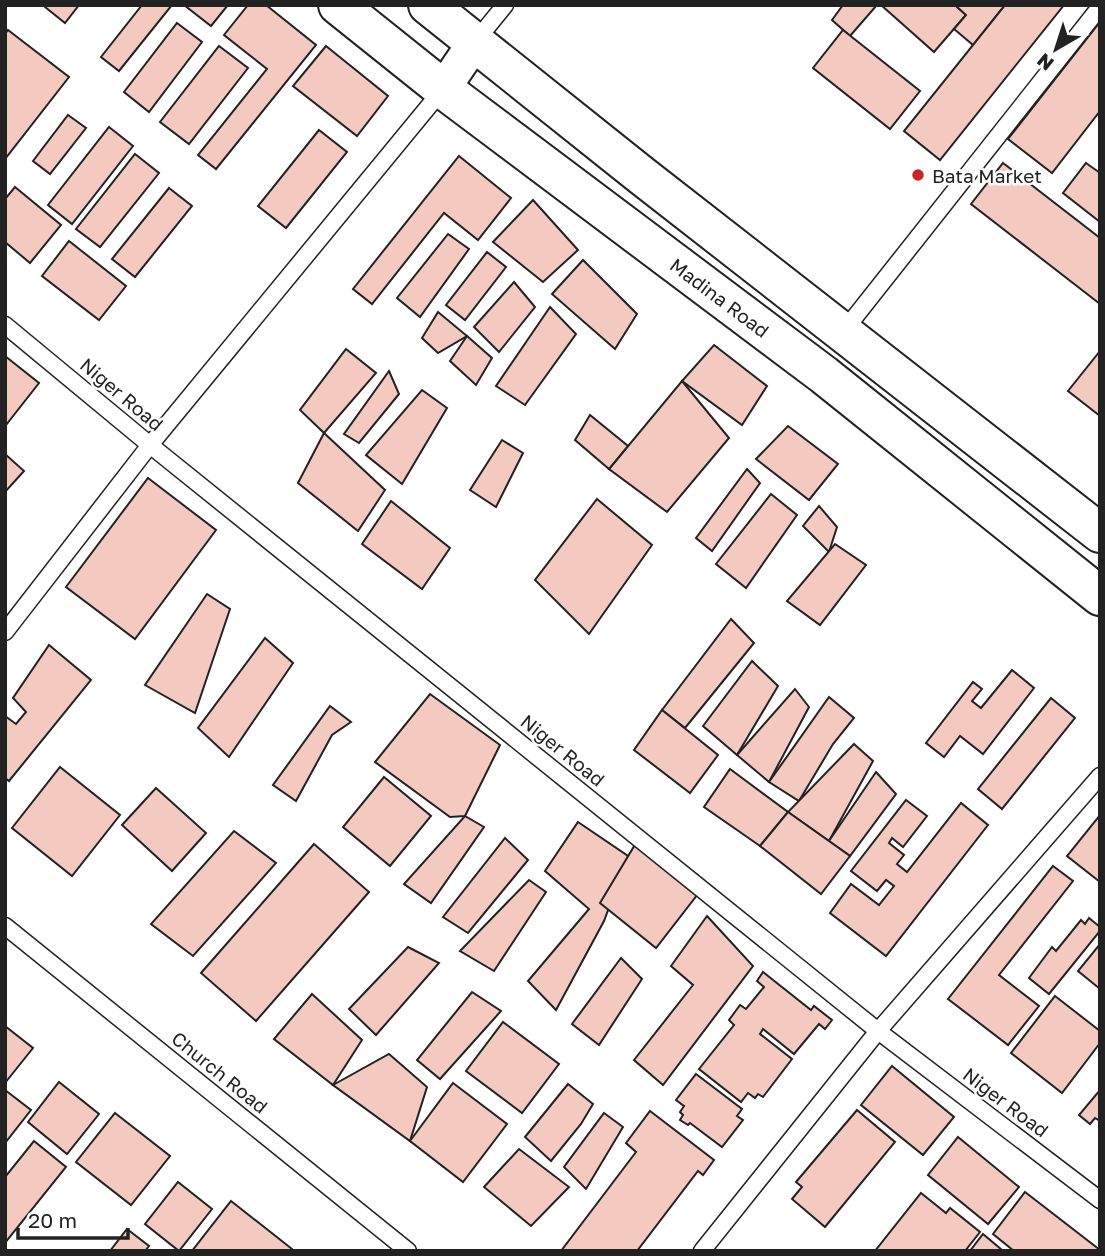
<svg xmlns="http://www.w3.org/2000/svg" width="1105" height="1256" viewBox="0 0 1105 1256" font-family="'Golos Text',sans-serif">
  <rect width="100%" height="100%" fill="#fff"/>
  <g fill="#f3c9c0" stroke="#222" stroke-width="2">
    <path d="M47 5H79L65 23 45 7Z"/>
    <path d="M142 5H172L119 71 101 57Z"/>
    <path d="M184 5H228L211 26Z"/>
    <path d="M248 5H266L316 45 216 169 198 155 267 69 224 35Z"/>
    <path d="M843 5H877L850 36 832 20Z"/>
    <path d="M881 5H955L966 15 934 52Z"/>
    <path d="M955 5H1005L973 45 954 29 966 15Z"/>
    <path d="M1005 5H1064L940 160 904 131Z"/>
    <path d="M1100 22V111L1052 173 1008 139Z"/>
    <path d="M177 23 202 42 149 112 124 92Z"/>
    <path d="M8 30 69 77 5 159V34Z"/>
    <path d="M843 30 920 91 890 129 813 68Z"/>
    <path d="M219 46 248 68 189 144 160 122Z"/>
    <path d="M326 46 388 96 357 136 293 86Z"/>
    <path d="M68 115 86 128 50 174 33 161Z"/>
    <path d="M109 127 133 146 72 224 48 205Z"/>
    <path d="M319 130 347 152 286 228 258 206Z"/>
    <path d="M135 154 159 173 100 247 76 229Z"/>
    <path d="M459 156 511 198 478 240 444 213 372 304 353 289Z"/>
    <path d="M1003 163 1100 238V304L971 204Z"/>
    <path d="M1086 163 1100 173V222L1063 193Z"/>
    <path d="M15 187 61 225 30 263 5 242V199Z"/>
    <path d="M169 188 192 206 135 277 112 259Z"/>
    <path d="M533 200 578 250 543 282 493 242Z"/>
    <path d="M448 234 469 249 420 317 397 298Z"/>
    <path d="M69 241 126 286 99 320 42 276Z"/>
    <path d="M487 252 506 267 465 320 446 305Z"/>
    <path d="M583 260 637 314 615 349 552 294Z"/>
    <path d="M514 282 535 307 499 352 474 327Z"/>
    <path d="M550 307 576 334 525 405 496 386Z"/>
    <path d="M438 312 467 336 438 353 422 338Z"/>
    <path d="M467 336 492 358 476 385 450 361Z"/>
    <path d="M714 345 767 386 742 425 682 381Z"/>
    <path d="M346 349 376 373 324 433 300 410Z"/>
    <path d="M1100 351V416L1068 391Z"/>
    <path d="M5 356 39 383 6 425H5Z"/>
    <path d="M389 371 399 394 359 443 344 434Z"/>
    <path d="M682 381 729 438 667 512 609 469Z"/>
    <path d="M422 390 447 408 402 484 366 455Z"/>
    <path d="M590 415 628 446 609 469 575 440Z"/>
    <path d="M788 426 838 464 809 500 756 459Z"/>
    <path d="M324 433 385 490 358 531 298 483Z"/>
    <path d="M502 440 523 453 496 507 470 490Z"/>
    <path d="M5 454 24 471 5 492Z"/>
    <path d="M747 469 760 483 712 551 696 538Z"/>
    <path d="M148 478 216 530 135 639 66 587Z"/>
    <path d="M771 494 797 515 746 588 716 564Z"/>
    <path d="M597 499 652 545 589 634 535 580Z"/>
    <path d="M391 501 450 548 422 589 362 544Z"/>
    <path d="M819 506 837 527 829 552 803 526Z"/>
    <path d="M835 544 866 565 820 625 787 601Z"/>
    <path d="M207 594 230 609 195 713 145 685Z"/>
    <path d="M731 619 754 643 685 728 662 710Z"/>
    <path d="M265 638 293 663 229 757 198 728Z"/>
    <path d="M49 645 91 680 9 781 5 778V716L16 724 26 712 13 698Z"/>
    <path d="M752 661 778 686 737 755 703 726Z"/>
    <path d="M1012 670 1034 688 983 754 960 736 944 757 926 743 973 682 982 689 972 701 981 708Z"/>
    <path d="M795 689 809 707 769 782 737 755Z"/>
    <path d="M430 694 500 745 465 816 450 817 375 762Z"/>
    <path d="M829 697 854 718 833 744 799 801 769 782Z"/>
    <path d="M1051 698 1075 718 1002 809 978 789Z"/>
    <path d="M330 706 351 722 332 735 296 801 273 785Z"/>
    <path d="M662 710 718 755 690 793 634 750Z"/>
    <path d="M854 744 873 761 829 841 788 812Z"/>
    <path d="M60 767 120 815 72 876 12 828Z"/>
    <path d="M730 769 788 812 760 846 704 807Z"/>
    <path d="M876 772 896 794 850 856 829 841Z"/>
    <path d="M384 777 431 816 390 866 343 827Z"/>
    <path d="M156 788 206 833 172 871 122 825Z"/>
    <path d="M906 800 927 816 903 847 892 838 889 843 904 855 897 864 907 872 961 803 988 825 886 956 830 913 851 884 879 905 894 886 886 880 877 891 851 871Z"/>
    <path d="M788 812 850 856 821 894 760 846Z"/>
    <path d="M1100 815V882L1067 856Z"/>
    <path d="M465 816 484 827 431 903 404 884Z"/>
    <path d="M578 822 628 856 604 921 556 1010 528 981 589 909 545 871Z"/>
    <path d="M234 831 276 863 193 956 151 924Z"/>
    <path d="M505 838 528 860 468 933 443 917Z"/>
    <path d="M636 843 701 890 656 948 600 903Z"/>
    <path d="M314 844 369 892 256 1021 201 973Z"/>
    <path d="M1053 866 1073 881 999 975 1039 1006 1008 1045 948 999Z"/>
    <path d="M529 880 546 892 494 971 460 951Z"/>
    <path d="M707 916 753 966 663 1085 634 1060 693 985 671 966Z"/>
    <path d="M1089 918 1100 927V931L1049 994 1029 978 1052 947 1056 951 1081 920 1085 924Z"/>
    <path d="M1100 944V989L1078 971Z"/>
    <path d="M408 947 439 963 376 1035 349 1009Z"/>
    <path d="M621 958 642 979 599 1045 572 1024Z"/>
    <path d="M763 972 811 1010 814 1006 832 1020 825 1029 819 1024 794 1054 763 1029 760 1034 792 1059 763 1097 758 1094 755 1098 748 1093 741 1102 699 1069 734 1025 729 1020 740 1005 746 1009 764 987 757 981Z"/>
    <path d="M472 992 501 1011 440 1079 417 1060Z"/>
    <path d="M312 994 362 1040 333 1085 274 1039Z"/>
    <path d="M1055 996 1100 1031V1043L1062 1093 1011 1053Z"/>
    <path d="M503 1022 559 1064 522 1113 466 1071Z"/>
    <path d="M5 1026 33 1048 5 1083Z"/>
    <path d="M389 1054 427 1087 410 1141 333 1085Z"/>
    <path d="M892 1066 954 1117 923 1155 861 1105Z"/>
    <path d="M696 1074 742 1109 737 1116 743 1120 722 1147 690 1123 688 1125 680 1120 683 1115 680 1112 684 1106 676 1100Z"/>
    <path d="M59 1082 99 1114 67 1154 28 1122Z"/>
    <path d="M453 1083 507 1124 463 1182 410 1141Z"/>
    <path d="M568 1084 593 1104 581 1124 551 1161 525 1137Z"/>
    <path d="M5 1090 31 1110 5 1143Z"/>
    <path d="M1100 1090V1121L1095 1118 1090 1124 1079 1115Z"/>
    <path d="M857 1110 895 1142 825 1227 792 1199 802 1187 796 1182Z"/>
    <path d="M650 1111 714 1160 703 1175 698 1171 637 1251H561L636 1152 626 1143Z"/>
    <path d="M115 1113 170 1156 131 1205 76 1162Z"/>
    <path d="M604 1113 623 1127 586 1189 564 1167Z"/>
    <path d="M958 1137 1019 1187 988 1224 928 1175Z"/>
    <path d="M34 1141 66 1167 5 1243V1177Z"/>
    <path d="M519 1149 569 1187 531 1226 484 1187Z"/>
    <path d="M178 1182 212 1209 179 1251 145 1224Z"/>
    <path d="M1025 1192 1100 1250V1251H1014L993 1234Z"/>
    <path d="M921 1193 946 1213 950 1208 980 1232 965 1251H875Z"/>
    <path d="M231 1201 292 1249 291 1251H192Z"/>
    <path d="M127 1229 149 1246 145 1251H110Z"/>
    <path d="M983 1234 1002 1250V1251H970Z"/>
  </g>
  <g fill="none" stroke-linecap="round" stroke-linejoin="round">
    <g stroke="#222" stroke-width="19">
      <g id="service">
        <path d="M475 42 505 5"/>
        <path d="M5 325 150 445 878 1031 1100 1200"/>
        <path d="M843 332 1100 7"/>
        <path d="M5 632 150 445 443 89"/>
        <path d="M5 926 408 1251"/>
        <path d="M702 1251 878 1031 1100 776"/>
      </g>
    </g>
    <g stroke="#222" stroke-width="37">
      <path id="minor" d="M443 89 475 42"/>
    </g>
    <g stroke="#222" stroke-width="42">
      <g id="secondary">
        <path id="s1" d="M338 5 443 89 824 375 1100 596"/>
        <path d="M428 5 641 175 1100 533"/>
      </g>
    </g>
    <use href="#service" stroke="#fff" stroke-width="16"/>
    <use href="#minor" stroke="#fff" stroke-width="33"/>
    <use href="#secondary" stroke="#fff" stroke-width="38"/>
  </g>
  <circle fill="#c62828" stroke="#fff" stroke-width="2.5" cx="918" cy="175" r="7"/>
  <g text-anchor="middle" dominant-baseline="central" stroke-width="5" stroke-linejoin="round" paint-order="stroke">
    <g font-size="19" fill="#222" stroke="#fff" text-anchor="start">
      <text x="932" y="175">Bata Market</text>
    </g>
    <g font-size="19" fill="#222" stroke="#fff">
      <text stroke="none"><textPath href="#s1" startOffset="481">Madina Road</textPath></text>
      <text transform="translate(122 394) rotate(40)">Niger Road</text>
      <text transform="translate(563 750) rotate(39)">Niger Road</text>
      <text transform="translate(220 1072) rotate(39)">Church Road</text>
      <text transform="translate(1006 1102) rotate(37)">Niger Road</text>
    </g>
  </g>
  <rect width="1105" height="1256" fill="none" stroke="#222222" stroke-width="14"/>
  <g transform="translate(1056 49) rotate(219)" stroke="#ffffff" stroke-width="5" paint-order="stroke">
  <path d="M0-5L12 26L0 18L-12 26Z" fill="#222222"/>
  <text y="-10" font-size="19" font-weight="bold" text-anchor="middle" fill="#222222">N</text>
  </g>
  <path d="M18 1228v10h110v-10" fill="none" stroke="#222222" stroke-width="3.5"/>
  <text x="28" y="1228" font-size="21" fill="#222222" stroke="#ffffff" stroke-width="5" paint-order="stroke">20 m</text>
</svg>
